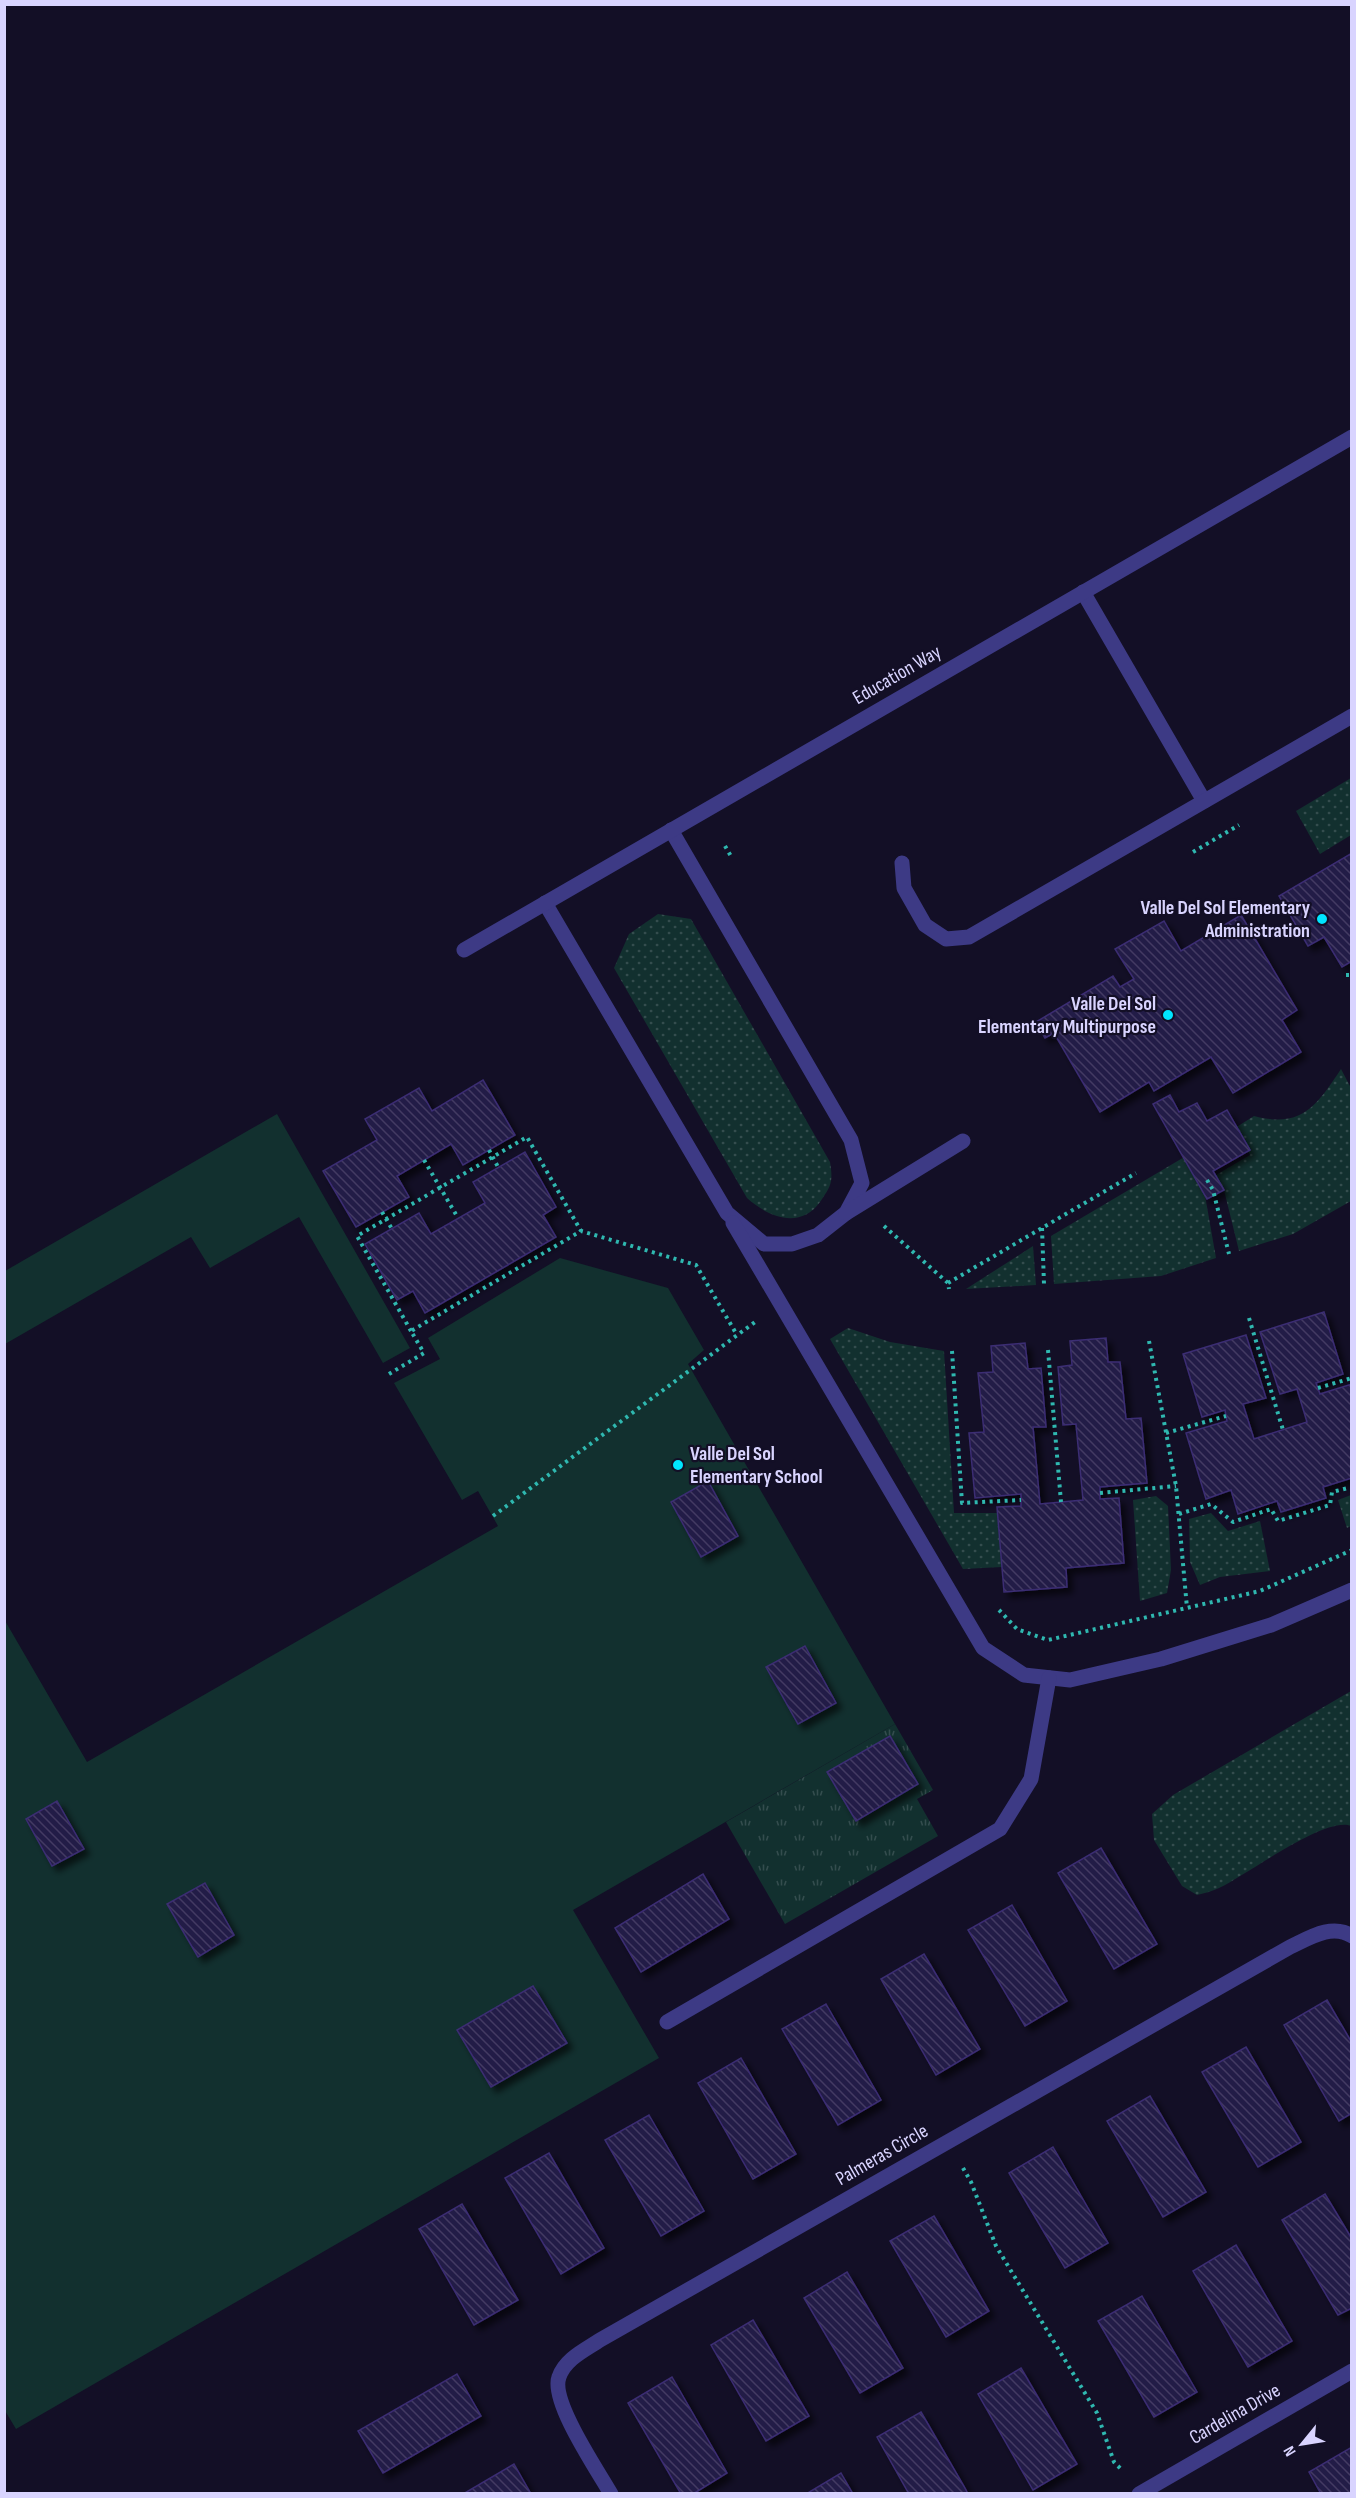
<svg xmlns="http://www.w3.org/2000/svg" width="1356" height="2498" viewBox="0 0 1356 2498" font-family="'Sofia Sans Condensed',sans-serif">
  <defs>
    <pattern id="grass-dots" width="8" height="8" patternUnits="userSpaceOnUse" patternTransform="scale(1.5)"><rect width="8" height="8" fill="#12302f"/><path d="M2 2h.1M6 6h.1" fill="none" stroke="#344d4e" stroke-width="1.8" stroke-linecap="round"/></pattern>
    <pattern id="park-tufts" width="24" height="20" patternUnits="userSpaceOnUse" patternTransform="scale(1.5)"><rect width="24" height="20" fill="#12302f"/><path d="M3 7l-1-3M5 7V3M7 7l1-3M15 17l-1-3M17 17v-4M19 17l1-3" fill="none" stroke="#344d4e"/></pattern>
    <pattern id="building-back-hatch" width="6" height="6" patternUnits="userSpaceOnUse" patternTransform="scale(1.5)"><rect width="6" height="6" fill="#241b47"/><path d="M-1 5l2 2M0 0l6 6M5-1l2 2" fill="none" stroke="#433b63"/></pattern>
    <filter id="shadow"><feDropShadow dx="5.5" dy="5.5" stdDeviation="3" flood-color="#0009"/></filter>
  </defs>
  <rect width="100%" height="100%" fill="#130f26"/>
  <g fill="url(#grass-dots)">
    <path d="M1351 778V835L1320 854 1296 811Z"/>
    <path d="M658 914 691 919 830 1162C831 1168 832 1175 831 1181 830 1188 824 1196 820 1202 800 1230 768 1217 747 1198L614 968 629 934Z"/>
    <path d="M1341 1069 1351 1088V1201L1293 1234 1239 1251 1224 1190 1216 1175 1250 1155 1235 1128 1254 1116C1302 1129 1317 1105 1341 1069Z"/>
    <path d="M1186 1156 1203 1184 1216 1258 1161 1276 1054 1284 1051 1236Z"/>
    <path d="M1033 1246 1036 1285 966 1289Z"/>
    <path d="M848 1328 890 1342 944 1351 954 1513H997L1002 1567 963 1569 830 1339Z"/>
    <path d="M1351 1495V1526L1347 1528 1338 1500Z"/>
    <path d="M1156 1496 1168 1506 1171 1570 1167 1593 1140 1601 1133 1500Z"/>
    <path d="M1211 1513 1228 1531 1260 1521 1270 1571 1220 1577 1200 1585 1190 1562 1189 1519Z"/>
    <path d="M1351 1691V1826C1325 1816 1247 1875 1219 1888 1213 1891 1205 1893 1197 1895L1182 1886 1154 1840 1152 1814 1173 1795Z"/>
  </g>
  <path fill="url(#park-tufts)" d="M895 1724 933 1790 917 1799 938 1836 785 1924 726 1822Z"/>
  <g fill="#12302f">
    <path d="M277 1114 410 1348 383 1363 299 1217 210 1268 191 1237 5 1344V1271Z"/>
    <path d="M560 1258 668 1288 704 1350 688 1364 895 1724 573 1910 659 2058 16 2429 4 2409V1619L87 1762 498 1526 478 1491 462 1500 394 1383 440 1359 428 1338Z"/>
  </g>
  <g fill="url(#building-back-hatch)" stroke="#3b2d73" stroke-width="1.5" filter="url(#shadow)">
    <path d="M1352 853V961L1342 967 1324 937 1308 946 1279 896Z"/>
    <path d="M1241 915 1297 1010 1282 1020 1301 1052 1233 1093 1211 1057 1154 1091 1149 1082 1100 1112 1054 1033 1045 1038 1036 1022 1113 976 1120 987 1134 979 1115 949 1164 921 1181 951Z"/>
    <path d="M483 1080 515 1135 463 1165 451 1144 397 1176 409 1197 356 1227 323 1171 377 1140 365 1119 419 1088 432 1111Z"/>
    <path d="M1170 1095 1179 1112 1197 1103 1207 1121 1227 1110 1250 1150 1213 1171 1224 1190 1207 1199 1153 1104Z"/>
    <path d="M525 1152 556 1207 543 1215 556 1237 425 1313 413 1291 397 1300 365 1244 419 1213 431 1234 485 1203 473 1182Z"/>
    <path d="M1324 1312 1343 1374 1316 1383 1320 1394 1352 1384V1478L1323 1487 1326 1498 1281 1512 1277 1501 1238 1514 1231 1490 1206 1499 1186 1433 1227 1421 1225 1410 1202 1417 1183 1354 1246 1335 1266 1398 1243 1404 1254 1439 1307 1422 1297 1389 1280 1394 1260 1332Z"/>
    <path d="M1106 1338 1108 1362H1120L1126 1419 1141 1418 1147 1483 1100 1487V1499L1119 1498 1124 1563 1066 1568 1067 1587 1004 1592 997 1507 1021 1506V1494L975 1498 969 1433 984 1432 978 1373 993 1372 991 1346 1025 1343 1028 1369 1041 1368 1046 1427H1033L1040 1504 1083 1500 1076 1424 1063 1425 1058 1367 1072 1365 1070 1341Z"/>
    <path d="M708 1481 738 1536 701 1557 671 1502Z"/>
    <path d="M805 1646 836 1703 798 1724 766 1667Z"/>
    <path d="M890 1736 918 1784 856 1821 827 1772Z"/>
    <path d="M57 1801 84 1849 52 1866 26 1819Z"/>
    <path d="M1101 1848 1157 1944 1114 1969 1058 1873Z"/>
    <path d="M703 1874 729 1919 641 1972 615 1928Z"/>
    <path d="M205 1883 234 1935 198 1957 167 1904Z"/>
    <path d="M1012 1905 1067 2001 1025 2026 968 1930Z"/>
    <path d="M924 1954 980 2049 936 2075 881 1979Z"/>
    <path d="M533 1986 567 2043 491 2087 457 2030Z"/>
    <path d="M1327 2000 1352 2043V2113L1339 2121 1284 2025Z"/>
    <path d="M826 2004 881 2100 838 2125 782 2029Z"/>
    <path d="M1246 2047 1301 2142 1258 2167 1202 2072Z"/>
    <path d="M741 2058 796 2154 753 2179 698 2083Z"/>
    <path d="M1150 2096 1206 2192 1163 2217 1107 2121Z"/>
    <path d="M649 2115 704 2211 661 2236 605 2140Z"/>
    <path d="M1053 2147 1108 2243 1065 2268 1009 2173Z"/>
    <path d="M549 2153 604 2248 561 2274 505 2178Z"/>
    <path d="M1325 2194 1352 2239V2308L1338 2315 1282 2220Z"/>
    <path d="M462 2204 518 2300 474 2325 419 2229Z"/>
    <path d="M934 2216 989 2311 946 2337 890 2241Z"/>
    <path d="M1236 2245 1292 2341 1248 2367 1193 2271Z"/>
    <path d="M847 2272 903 2368 860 2393 804 2298Z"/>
    <path d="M1142 2296 1197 2392 1154 2417 1098 2321Z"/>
    <path d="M753 2320 809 2416 766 2441 711 2345Z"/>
    <path d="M1021 2368 1077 2464 1033 2490 978 2394Z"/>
    <path d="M457 2374 481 2416 383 2473 358 2431Z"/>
    <path d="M672 2377 727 2473 693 2494H681L628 2403Z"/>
    <path d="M921 2412 965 2488 968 2494H909L877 2437Z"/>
    <path d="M1352 2447V2494H1321L1309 2472Z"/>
    <path d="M514 2464 531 2494H463Z"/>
    <path d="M841 2473 853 2494H806Z"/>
  </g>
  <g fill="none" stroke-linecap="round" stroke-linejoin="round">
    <g stroke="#2fb8b0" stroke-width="4" stroke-dasharray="3 4.5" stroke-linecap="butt">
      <path d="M725 846 732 858"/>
      <path d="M1193 852 1239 825"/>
      <path d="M1346 975H1352"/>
      <path d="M489 1150 498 1167"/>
      <path d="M424 1160 458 1218"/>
      <path d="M1207 1180 1213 1190 1229 1254"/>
      <path d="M382 1212 392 1229"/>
      <path d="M884 1226 948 1283 949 1289"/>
      <path d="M1042 1228 1044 1284"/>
      <path d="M948 1283 1136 1173"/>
      <path d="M1249 1318 1283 1430"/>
      <path d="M411 1331 357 1236 527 1137 581 1231"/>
      <path d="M1149 1341 1176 1486 1187 1608"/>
      <path d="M1048 1350 1061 1502"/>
      <path d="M952 1351 962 1503 1021 1500"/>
      <path d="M389 1374 424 1353 411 1331 581 1231 696 1265 737 1335"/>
      <path d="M1318 1388 1352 1378"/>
      <path d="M1166 1433 1226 1416"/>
      <path d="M1100 1493 1176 1486"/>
      <path d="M1179 1514 1211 1504 1233 1522 1271 1509 1278 1521 1330 1505 1332 1492 1352 1487"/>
      <path d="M493 1516 755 1322"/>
      <path d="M999 1610 1017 1629 1048 1640 1260 1591 1352 1550"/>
      <path d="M963 2168 971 2182 996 2246 1097 2413 1114 2462 1122 2470"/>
    </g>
    <g stroke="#3d3a85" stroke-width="15">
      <path d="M1083 592 1204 801"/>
      <path d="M902 863 904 888 925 925 946 939 969 937 1352 716"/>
      <path d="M545 903 727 1213 764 1244H792L818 1235 846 1213 862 1183 851 1140 671 830"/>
      <path d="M846 1213 963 1141"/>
      <path d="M733 1223 983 1648 1024 1675 1070 1680 1161 1659 1271 1625 1352 1590"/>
      <path d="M667 2022 1000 1829 1031 1779 1049 1678"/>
    </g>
    <g stroke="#3d3a85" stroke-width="15">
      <path d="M464 950 1352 437"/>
      <path d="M611 2494C598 2471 550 2401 559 2377 565 2359 585 2350 600 2340L1290 1947C1309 1938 1332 1923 1352 1936"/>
      <path d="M1139 2494 1352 2371"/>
    </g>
  </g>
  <g fill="#00e5ff" stroke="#130f26" stroke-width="2">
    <circle cx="1322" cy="919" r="6"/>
    <circle cx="1168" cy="1015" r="6"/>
    <circle cx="678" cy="1465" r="6"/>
  </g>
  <g text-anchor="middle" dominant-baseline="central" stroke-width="4.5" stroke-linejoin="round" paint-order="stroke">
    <g font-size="20" fill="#d9d4ff" stroke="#130f26">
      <text transform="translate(897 675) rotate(-30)">Education Way</text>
      <text transform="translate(882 2155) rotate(-30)">Palmeras Circle</text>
      <text transform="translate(1235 2414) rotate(-30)">Cardelina Drive</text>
    </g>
    <g font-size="20" font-weight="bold" fill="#d9d4ff" stroke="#130f26" text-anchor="end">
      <text x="1310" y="908">Valle Del Sol Elementary<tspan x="1310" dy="23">Administration</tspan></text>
      <text x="1156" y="1004">Valle Del Sol<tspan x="1156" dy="23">Elementary Multipurpose</tspan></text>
      <text x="690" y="1454" text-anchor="start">Valle Del Sol<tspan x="690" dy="23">Elementary School</tspan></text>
    </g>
  </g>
  <rect width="1356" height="2498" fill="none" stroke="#d9d4ff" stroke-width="12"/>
  <g transform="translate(1302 2444) rotate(240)" stroke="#130f26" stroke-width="4.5" paint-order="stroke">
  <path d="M0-4.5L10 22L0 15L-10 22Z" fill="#d9d4ff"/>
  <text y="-9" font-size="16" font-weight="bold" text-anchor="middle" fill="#d9d4ff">N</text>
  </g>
</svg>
